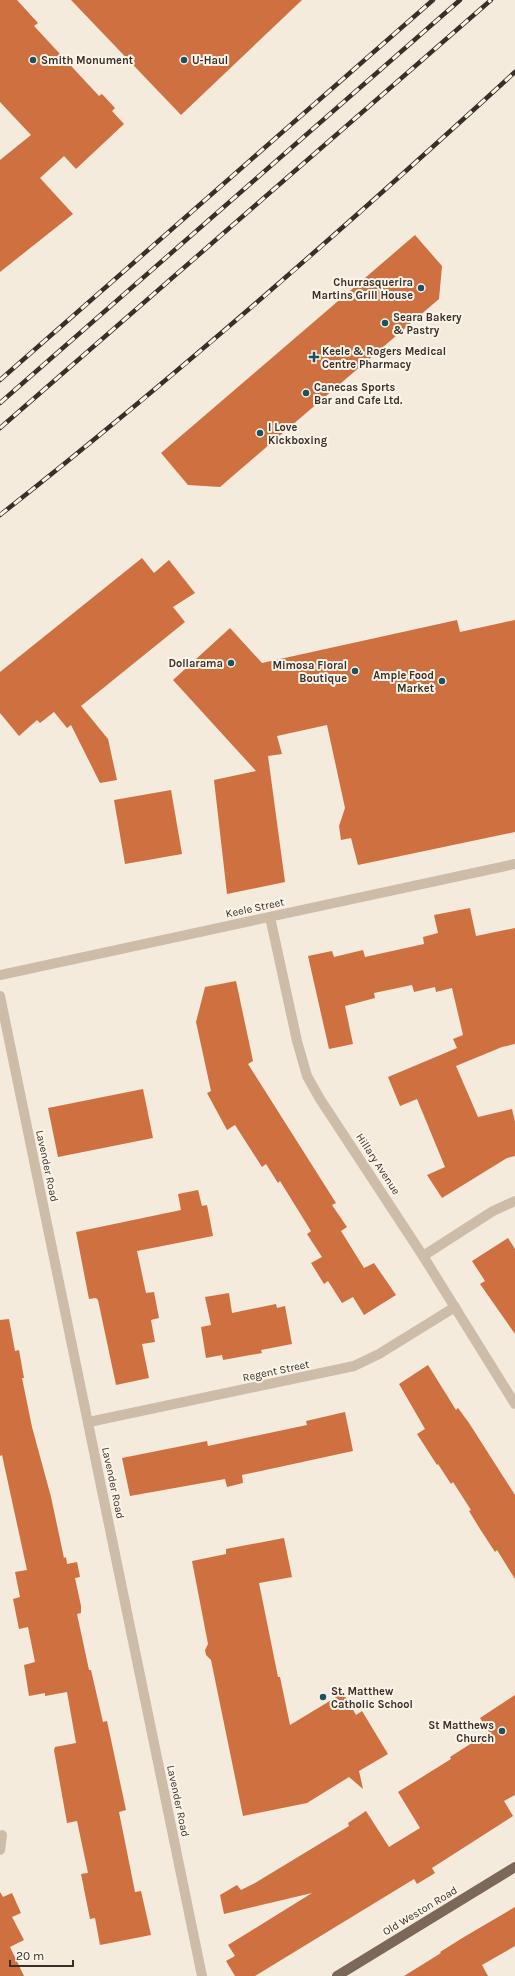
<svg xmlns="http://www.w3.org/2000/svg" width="515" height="1976" viewBox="0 0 515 1976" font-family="Karla,sans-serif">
  <rect width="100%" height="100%" fill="#f4ebdc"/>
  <g fill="#ce7040">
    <path d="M0 0H17L38 23 34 26 99 96 102 94 115 108 112 111 124 124 76 169 64 156 40 178 73 214 0 272V160L31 135 0 102Z"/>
    <path d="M71 0H302L181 115Z"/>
    <path d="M415 235 442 266 439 299 220 487 188 485 161 453Z"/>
    <path d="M142 558 154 573 169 560 195 593 173 607 185 622 81 706 108 739 117 780 100 783 71 725 67 728 54 712 40 723 37 720 19 736 0 713V672Z"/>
    <path d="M457 620 460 632 515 620V832L358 865 351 838 341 840 339 826 345 808 327 725 277 736 282 754 268 756 285 882 227 894 214 780 256 771 173 680 230 628 262 663Z"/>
    <path d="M171 790 182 854 125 864 114 800Z"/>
    <path d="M470 908 476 936 515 928V1044L502 1047 456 1066 478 1117 512 1109 515 1122V1156L507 1158 442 1198 427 1175 445 1167 417 1099 400 1106 388 1077 457 1048 453 1039 463 1035 452 988 436 992 435 987 414 992 412 985 374 993 375 998 345 1006 353 1044 329 1049 308 956 332 951 334 957 363 950 365 957 424 944 423 937 438 933 434 915Z"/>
    <path d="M236 981 253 1061 248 1064 336 1203 332 1205 347 1227 341 1231 364 1268 374 1263 396 1295 364 1315 353 1297 342 1303 328 1281 324 1284 311 1263 322 1257 307 1234 311 1231 280 1181 278 1183 266 1164 262 1167 235 1125 227 1130 207 1093 211 1091 196 1022 205 987Z"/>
    <path d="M143 1089 153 1138 58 1157 48 1108Z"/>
    <path d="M198 1190 202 1206 207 1205 213 1236 137 1251 146 1293 154 1292 159 1318 151 1320 155 1342 142 1344 149 1378 116 1385 98 1300 96 1298 89 1299 76 1232 181 1210 178 1194Z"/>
    <path d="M508 1238 515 1249V1334L480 1284 485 1281 472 1261Z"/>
    <path d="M229 1293 232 1313 276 1304 277 1308 285 1306 292 1344 261 1350 262 1353 223 1360 222 1355 206 1358 201 1327 211 1325 205 1297Z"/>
    <path d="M9 1319 15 1351 19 1350 24 1378H22L32 1427 51 1497 64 1558 66 1557 67 1564 77 1562 80 1577 75 1578 81 1606V1613L77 1614 89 1670H91L103 1722 107 1721 126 1810 119 1812 135 1892 141 1891 151 1935 100 1945 95 1918 90 1919 81 1874 88 1873 77 1821 67 1823 54 1750 55 1747 76 1743 67 1692 45 1696V1693L29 1696 24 1665 35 1662 28 1627 19 1629 13 1599 20 1597 15 1572 27 1570 2 1455 0 1456V1320Z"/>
    <path d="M428 1365 456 1410 458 1408 469 1423 515 1495V1579L497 1550 495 1552 480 1529 469 1511 471 1510 453 1482 451 1484 438 1464 437 1465 417 1434 425 1429 399 1384Z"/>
    <path d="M345 1412 353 1451 242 1475 243 1483 227 1487 225 1479 130 1496 122 1458 207 1441 208 1446 307 1425 306 1421Z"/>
    <path d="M284 1538 292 1577 259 1583 278 1677H280L290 1725 343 1693 356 1715 362 1711 388 1754 359 1771 363 1789 349 1777 307 1803 243 1816 211 1660 206 1655 205 1650 208 1644 192 1561 226 1554V1549Z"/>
    <path d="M515 1695V1795L504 1801 513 1816 432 1868 435 1873 417 1884 414 1879 255 1976H235L226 1961 235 1956 228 1945 312 1893 224 1914 220 1895 237 1885 241 1890 255 1883 349 1826 348 1823 366 1811 389 1847 420 1828 398 1792 451 1759 450 1757 489 1732 480 1718Z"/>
    <path d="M0 1892 3 1897 12 1893 21 1913 12 1917 24 1940 10 1947 24 1976H0Z"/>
    <path d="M515 1907V1946L482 1965 488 1976H404L441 1953 440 1952 464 1937Z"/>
  </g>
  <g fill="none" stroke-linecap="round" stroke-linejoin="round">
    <g stroke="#cdbca7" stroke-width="10">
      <path d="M270 917 297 1041 307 1076 320 1099 423 1256 515 1404"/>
      <path d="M0 975 515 864"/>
      <path d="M0 996 202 1976"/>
      <path d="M423 1256 493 1211 515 1201"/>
      <path d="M89 1422 354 1366 379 1354 455 1307"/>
      <path d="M0 1850 2 1835"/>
    </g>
    <path stroke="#7c6858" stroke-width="10" d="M337 1976 515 1867"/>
    <g stroke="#392f28" stroke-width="4.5">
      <g id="rail">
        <path d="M0 380 433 0"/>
        <path d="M0 403 460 0"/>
        <path d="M0 428 491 0"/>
        <path d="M0 515C178 375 348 225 515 72"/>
      </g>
    </g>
    <use href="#rail" stroke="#fbf4e9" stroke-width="3" stroke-dasharray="9" stroke-linecap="butt"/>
  </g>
  <g fill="#1a525d" stroke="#fbf4e9" stroke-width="1.5">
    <circle cx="33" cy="60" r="4"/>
    <circle cx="184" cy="60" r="4"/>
    <circle cx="421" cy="288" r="4"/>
    <circle cx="385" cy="323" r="4"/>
    <path d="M312 351h4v4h4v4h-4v4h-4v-4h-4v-4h4z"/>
    <circle cx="306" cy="393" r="4"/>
    <circle cx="260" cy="433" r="4"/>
    <circle cx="231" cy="663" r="4"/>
    <circle cx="355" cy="671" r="4"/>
    <circle cx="442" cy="681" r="4"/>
    <circle cx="323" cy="1697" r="4"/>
    <circle cx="502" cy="1731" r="4"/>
  </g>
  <g text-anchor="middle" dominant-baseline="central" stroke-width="4" stroke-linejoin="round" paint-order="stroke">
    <g font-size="11" font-weight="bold" fill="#392f28" stroke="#fbf4e9" text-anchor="start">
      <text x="41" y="60">Smith Monument</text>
      <text x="192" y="60">U-Haul</text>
      <text x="413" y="282" text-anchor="end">Churrasquerira<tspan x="413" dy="13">Martins Grill House</tspan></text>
      <text x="393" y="317">Seara Bakery<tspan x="393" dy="13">&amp; Pastry</tspan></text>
      <text x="322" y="351">Keele &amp; Rogers Medical<tspan x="322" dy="13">Centre Pharmacy</tspan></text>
      <text x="314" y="387">Canecas Sports<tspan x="314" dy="13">Bar and Cafe Ltd.</tspan></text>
      <text x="268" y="427">I Love<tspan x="268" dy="13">Kickboxing</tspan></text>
      <text x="223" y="663" text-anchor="end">Dollarama</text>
      <text x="347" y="665" text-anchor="end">Mimosa Floral<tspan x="347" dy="13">Boutique</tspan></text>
      <text x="434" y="675" text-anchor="end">Ample Food<tspan x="434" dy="13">Market</tspan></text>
      <text x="331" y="1691">St. Matthew<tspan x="331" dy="13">Catholic School</tspan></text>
      <text x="494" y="1725" text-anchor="end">St Matthews<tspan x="494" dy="13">Church</tspan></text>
    </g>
    <g font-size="11" fill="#392f28" stroke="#fbf4e9">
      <text transform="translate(255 908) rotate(-12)">Keele Street</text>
      <text transform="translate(378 1164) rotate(57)">Hillary Avenue</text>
      <text transform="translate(47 1166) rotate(78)">Lavender Road</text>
      <text transform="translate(276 1371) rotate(-12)">Regent Street</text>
      <text transform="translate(113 1483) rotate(78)">Lavender Road</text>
      <text transform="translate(178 1801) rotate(78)">Lavender Road</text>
      <text transform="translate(420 1911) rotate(-31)">Old Weston Road</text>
    </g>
  </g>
  <path d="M10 1960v6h63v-6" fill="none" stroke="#392f28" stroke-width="2"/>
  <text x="16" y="1960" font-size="12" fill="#392f28" stroke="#fbf4e9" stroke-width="3" paint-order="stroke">20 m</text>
</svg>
